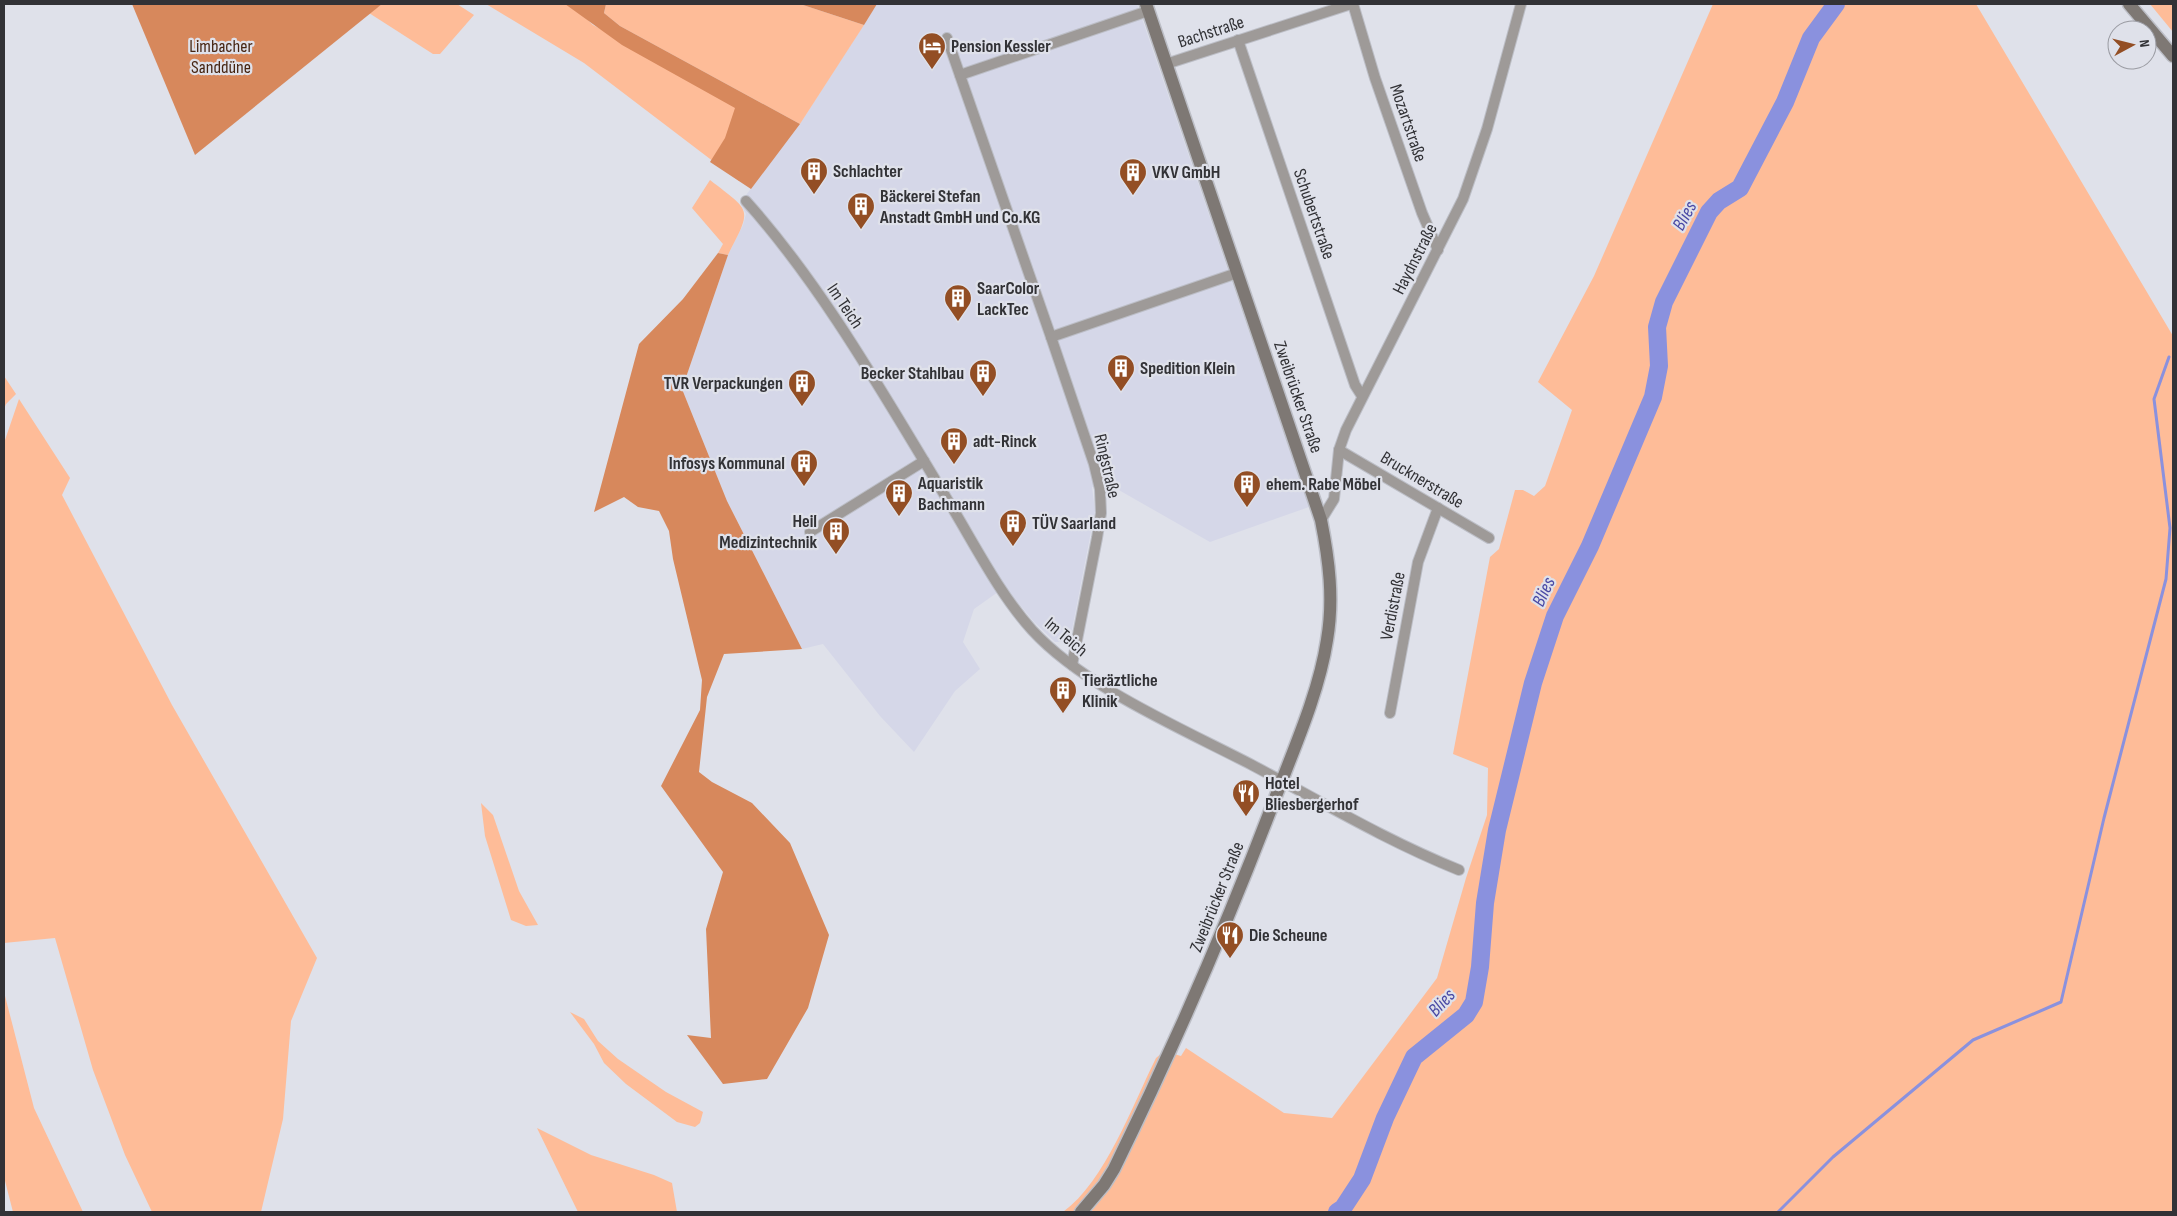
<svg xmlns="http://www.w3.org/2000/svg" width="2177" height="1216" viewBox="0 0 2177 1216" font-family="'Sofia Sans Condensed',sans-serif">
  <rect width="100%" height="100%" fill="#dfe1ea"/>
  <path fill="#d5d7e8" d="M877 4H1137L1309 507 1210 542 1110 485 1092 487 1095 511 1071 635 1064 642H1055L1034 622 1005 587 974 609 963 642 980 669 955 691 914 752 880 716 823 644 802 649 727 501 682 389 728 255 743 225 746 214 740 203 800 124Z"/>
  <g fill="#febc98">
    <path d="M382 4H457L474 15 440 54H433L369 13Z"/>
    <path d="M486 4H571L593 25 781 125 739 181 584 63Z"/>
    <path d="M606 4H800L864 25 800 124 620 26 604 13Z"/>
    <path d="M1713 4H1976L2173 336V1212H1091L1106 1192 1174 1054 1181 1056 1186 1048 1284 1113 1332 1118 1437 978 1466 878 1487 815 1488 768 1453 754 1490 557 1499 549 1515 490H1523L1534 496 1545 486 1572 410 1538 382 1594 276Z"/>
    <path d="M2150 4H2173V32Z"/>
    <path d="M710 180C751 212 753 207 728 255L718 253 723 244 692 208Z"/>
    <path d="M4 376 16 394 6 404 4 409Z"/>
    <path d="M19 399 70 478 62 495 172 705 317 958 291 1021 283 1119 261 1212H152L125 1155 93 1070 55 938 4 943V443Z"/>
    <path d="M481 803 493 815 519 891 538 925 526 926 511 920 485 836Z"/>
    <path d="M4 992 34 1108 83 1212H13L4 1177Z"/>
    <path d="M570 1012 584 1019 598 1041 618 1059 666 1092 703 1112 700 1123 695 1127 677 1122 626 1084 604 1063 594 1044Z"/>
    <path d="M1163 1052 1133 1119 1099 1184 1077 1210 1074 1212H1063C1105 1182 1133 1104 1156 1058Z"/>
    <path d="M537 1128 591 1155 654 1175 672 1183 677 1212H578Z"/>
  </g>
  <g fill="#d7885c">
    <path d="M132 4H382L195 155Z"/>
    <path d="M565 4H606L604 13 620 26 800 124 751 189 710 162 725 138 735 108 622 45Z"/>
    <path d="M800 4H877L864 25Z"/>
    <path d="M718 253 728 255 682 389 727 501 802 649 724 654 707 697 699 772 712 782 752 803 790 843 829 935 808 1008 767 1079 723 1084 687 1035 711 1038 706 929 723 872 661 786 700 710 702 680 673 559 669 531 659 511 638 507 624 497 594 512 639 344 683 299Z"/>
  </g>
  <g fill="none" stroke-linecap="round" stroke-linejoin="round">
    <path stroke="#8a91de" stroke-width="3" d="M1778 1212 1833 1157 1973 1040 2061 1002 2104 818 2166 579 2170 528 2154 399 2169 357"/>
    <path stroke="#8a91de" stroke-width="18" d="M1337 1212 1343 1208 1362 1179 1385 1118 1414 1057 1466 1015 1474 1002 1480 967 1485 903 1497 830 1533 683 1555 616 1590 546 1653 397 1659 366 1657 327 1664 302 1709 212 1719 201 1740 188 1785 102 1811 38 1836 4"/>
    <g stroke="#bcbec6" stroke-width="12">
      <g id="street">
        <path d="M1353 4 1375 78 1422 213 1438 250"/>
        <path d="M947 38 1051 337 1094 464 1100 489 1101 513 1097 538 1072 665"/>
        <path d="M1238 40 1355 385 1362 396"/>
        <path d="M1166 64 1351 4"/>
        <path d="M960 75 1148 11"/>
        <path d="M746 201C824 288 886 399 947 499 974 543 998 592 1032 630 1084 687 1183 729 1252 765 1322 802 1385 840 1459 870"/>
        <path d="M1051 337 1237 273"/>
        <path d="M1339 450 1489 538"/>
        <path d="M1321 520 1334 499 1339 450 1346 430 1463 199 1487 129 1521 4"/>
        <path d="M810 532 924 461"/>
        <path d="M1390 713 1418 562 1438 508"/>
      </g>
    </g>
    <g stroke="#bcbec6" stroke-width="15">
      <g id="secondary">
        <path d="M2129 4 2173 56"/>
        <path d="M1081 1212 1104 1185 1114 1169C1173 1049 1226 927 1274 801 1293 751 1319 693 1327 640 1334 599 1329 560 1321 520L1146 4"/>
      </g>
    </g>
    <use href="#street" stroke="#9e9a98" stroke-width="10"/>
    <use href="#secondary" stroke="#7e7874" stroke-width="12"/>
  </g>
  <defs>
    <g id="hotel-pin" transform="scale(1.4375)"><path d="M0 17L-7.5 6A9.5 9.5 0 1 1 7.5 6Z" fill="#934e24" stroke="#dfe1ea"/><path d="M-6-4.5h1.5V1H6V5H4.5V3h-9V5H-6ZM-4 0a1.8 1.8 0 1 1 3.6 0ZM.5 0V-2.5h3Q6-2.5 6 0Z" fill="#fff"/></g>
    <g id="building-pin" transform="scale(1.4375)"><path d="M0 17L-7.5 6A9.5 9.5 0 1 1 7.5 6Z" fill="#934e24" stroke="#dfe1ea"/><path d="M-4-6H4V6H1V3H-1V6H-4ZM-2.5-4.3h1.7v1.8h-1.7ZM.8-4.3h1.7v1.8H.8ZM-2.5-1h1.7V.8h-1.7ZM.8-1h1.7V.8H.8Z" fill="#fff"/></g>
    <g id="restaurant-pin" transform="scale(1.4375)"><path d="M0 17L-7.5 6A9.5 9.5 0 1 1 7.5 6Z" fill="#934e24" stroke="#dfe1ea"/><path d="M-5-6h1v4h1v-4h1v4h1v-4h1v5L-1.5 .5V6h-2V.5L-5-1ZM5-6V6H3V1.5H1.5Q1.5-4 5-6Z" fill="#fff"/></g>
  </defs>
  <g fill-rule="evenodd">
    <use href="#hotel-pin" x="932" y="46"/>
    <use href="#building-pin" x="814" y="171"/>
    <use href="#building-pin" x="1133" y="172"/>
    <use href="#building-pin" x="861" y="206"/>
    <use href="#building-pin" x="958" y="298"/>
    <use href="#building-pin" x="1121" y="368"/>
    <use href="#building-pin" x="983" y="373"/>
    <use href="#building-pin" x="802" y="383"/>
    <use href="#building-pin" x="954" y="441"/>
    <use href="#building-pin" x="804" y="463"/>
    <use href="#building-pin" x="1247" y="484"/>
    <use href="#building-pin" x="899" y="493"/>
    <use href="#building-pin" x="1013" y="523"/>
    <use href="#building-pin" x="836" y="531"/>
    <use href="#building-pin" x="1063" y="690"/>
    <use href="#restaurant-pin" x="1246" y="793"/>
    <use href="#restaurant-pin" x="1230" y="935"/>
  </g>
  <g text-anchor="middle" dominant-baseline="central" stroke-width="4.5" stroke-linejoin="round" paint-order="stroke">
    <g font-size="18" fill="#323236" stroke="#dfe1ea">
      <text transform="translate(1211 32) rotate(-18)">Bachstraße</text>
      <text transform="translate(1408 123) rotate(71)">Mozartstraße</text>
      <text transform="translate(1314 214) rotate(71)">Schubertstraße</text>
      <text transform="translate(1415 259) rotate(-63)">Haydnstraße</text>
      <text transform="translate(845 306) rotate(56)">Im Teich</text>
      <text transform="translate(1298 397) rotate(71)">Zweibrücker Straße</text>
      <text transform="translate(1107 466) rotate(77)">Ringstraße</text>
      <text transform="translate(1422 480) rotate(31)">Brucknerstraße</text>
      <text transform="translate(1393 606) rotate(-79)">Verdistraße</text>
      <text transform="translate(1066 637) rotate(40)">Im Teich</text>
      <text transform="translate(1217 897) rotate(-68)">Zweibrücker Straße</text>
    </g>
    <g font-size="18" fill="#452411" stroke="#dfe1ea">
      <text x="221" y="46">Limbacher<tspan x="221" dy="21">Sanddüne</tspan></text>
    </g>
    <g font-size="18" font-weight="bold" fill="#323236" stroke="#dfe1ea" text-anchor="start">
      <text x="951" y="46">Pension Kessler</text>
      <text x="833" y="171">Schlachter</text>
      <text x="1152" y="172">VKV GmbH</text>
      <text x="880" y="196">Bäckerei Stefan<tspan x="880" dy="21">Anstadt GmbH und Co.KG</tspan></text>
      <text x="977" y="288">SaarColor<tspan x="977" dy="21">LackTec</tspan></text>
      <text x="1140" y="368">Spedition Klein</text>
      <text x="964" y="373" text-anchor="end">Becker Stahlbau</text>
      <text x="783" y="383" text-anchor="end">TVR Verpackungen</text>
      <text x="973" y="441">adt-Rinck</text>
      <text x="785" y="463" text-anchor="end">Infosys Kommunal</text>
      <text x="918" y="483">Aquaristik<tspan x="918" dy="21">Bachmann</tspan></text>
      <text x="1266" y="484">ehem. Rabe Möbel</text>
      <text x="817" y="521" text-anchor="end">Heil<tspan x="817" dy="21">Medizintechnik</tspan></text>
      <text x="1032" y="523">TÜV Saarland</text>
      <text x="1082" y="680">Tieräztliche<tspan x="1082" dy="21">Klinik</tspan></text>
      <text x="1265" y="783">Hotel<tspan x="1265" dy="21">Bliesbergerhof</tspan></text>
      <text x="1249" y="935">Die Scheune</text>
    </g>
    <g font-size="19" font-style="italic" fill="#4a4aa5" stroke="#dfe1ea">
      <text transform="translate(1685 216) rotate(-61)">Blies</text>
      <text transform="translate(1544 592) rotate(-65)">Blies</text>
      <text transform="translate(1442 1003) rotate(-47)">Blies</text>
    </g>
  </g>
  <rect width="2177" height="1216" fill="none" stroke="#323236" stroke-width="10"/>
  <g transform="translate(2132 45) rotate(83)"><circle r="24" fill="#dfe1ea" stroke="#9a9ba2"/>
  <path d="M0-4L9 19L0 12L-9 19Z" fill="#934e24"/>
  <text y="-8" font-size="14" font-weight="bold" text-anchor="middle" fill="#323236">N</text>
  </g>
</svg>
